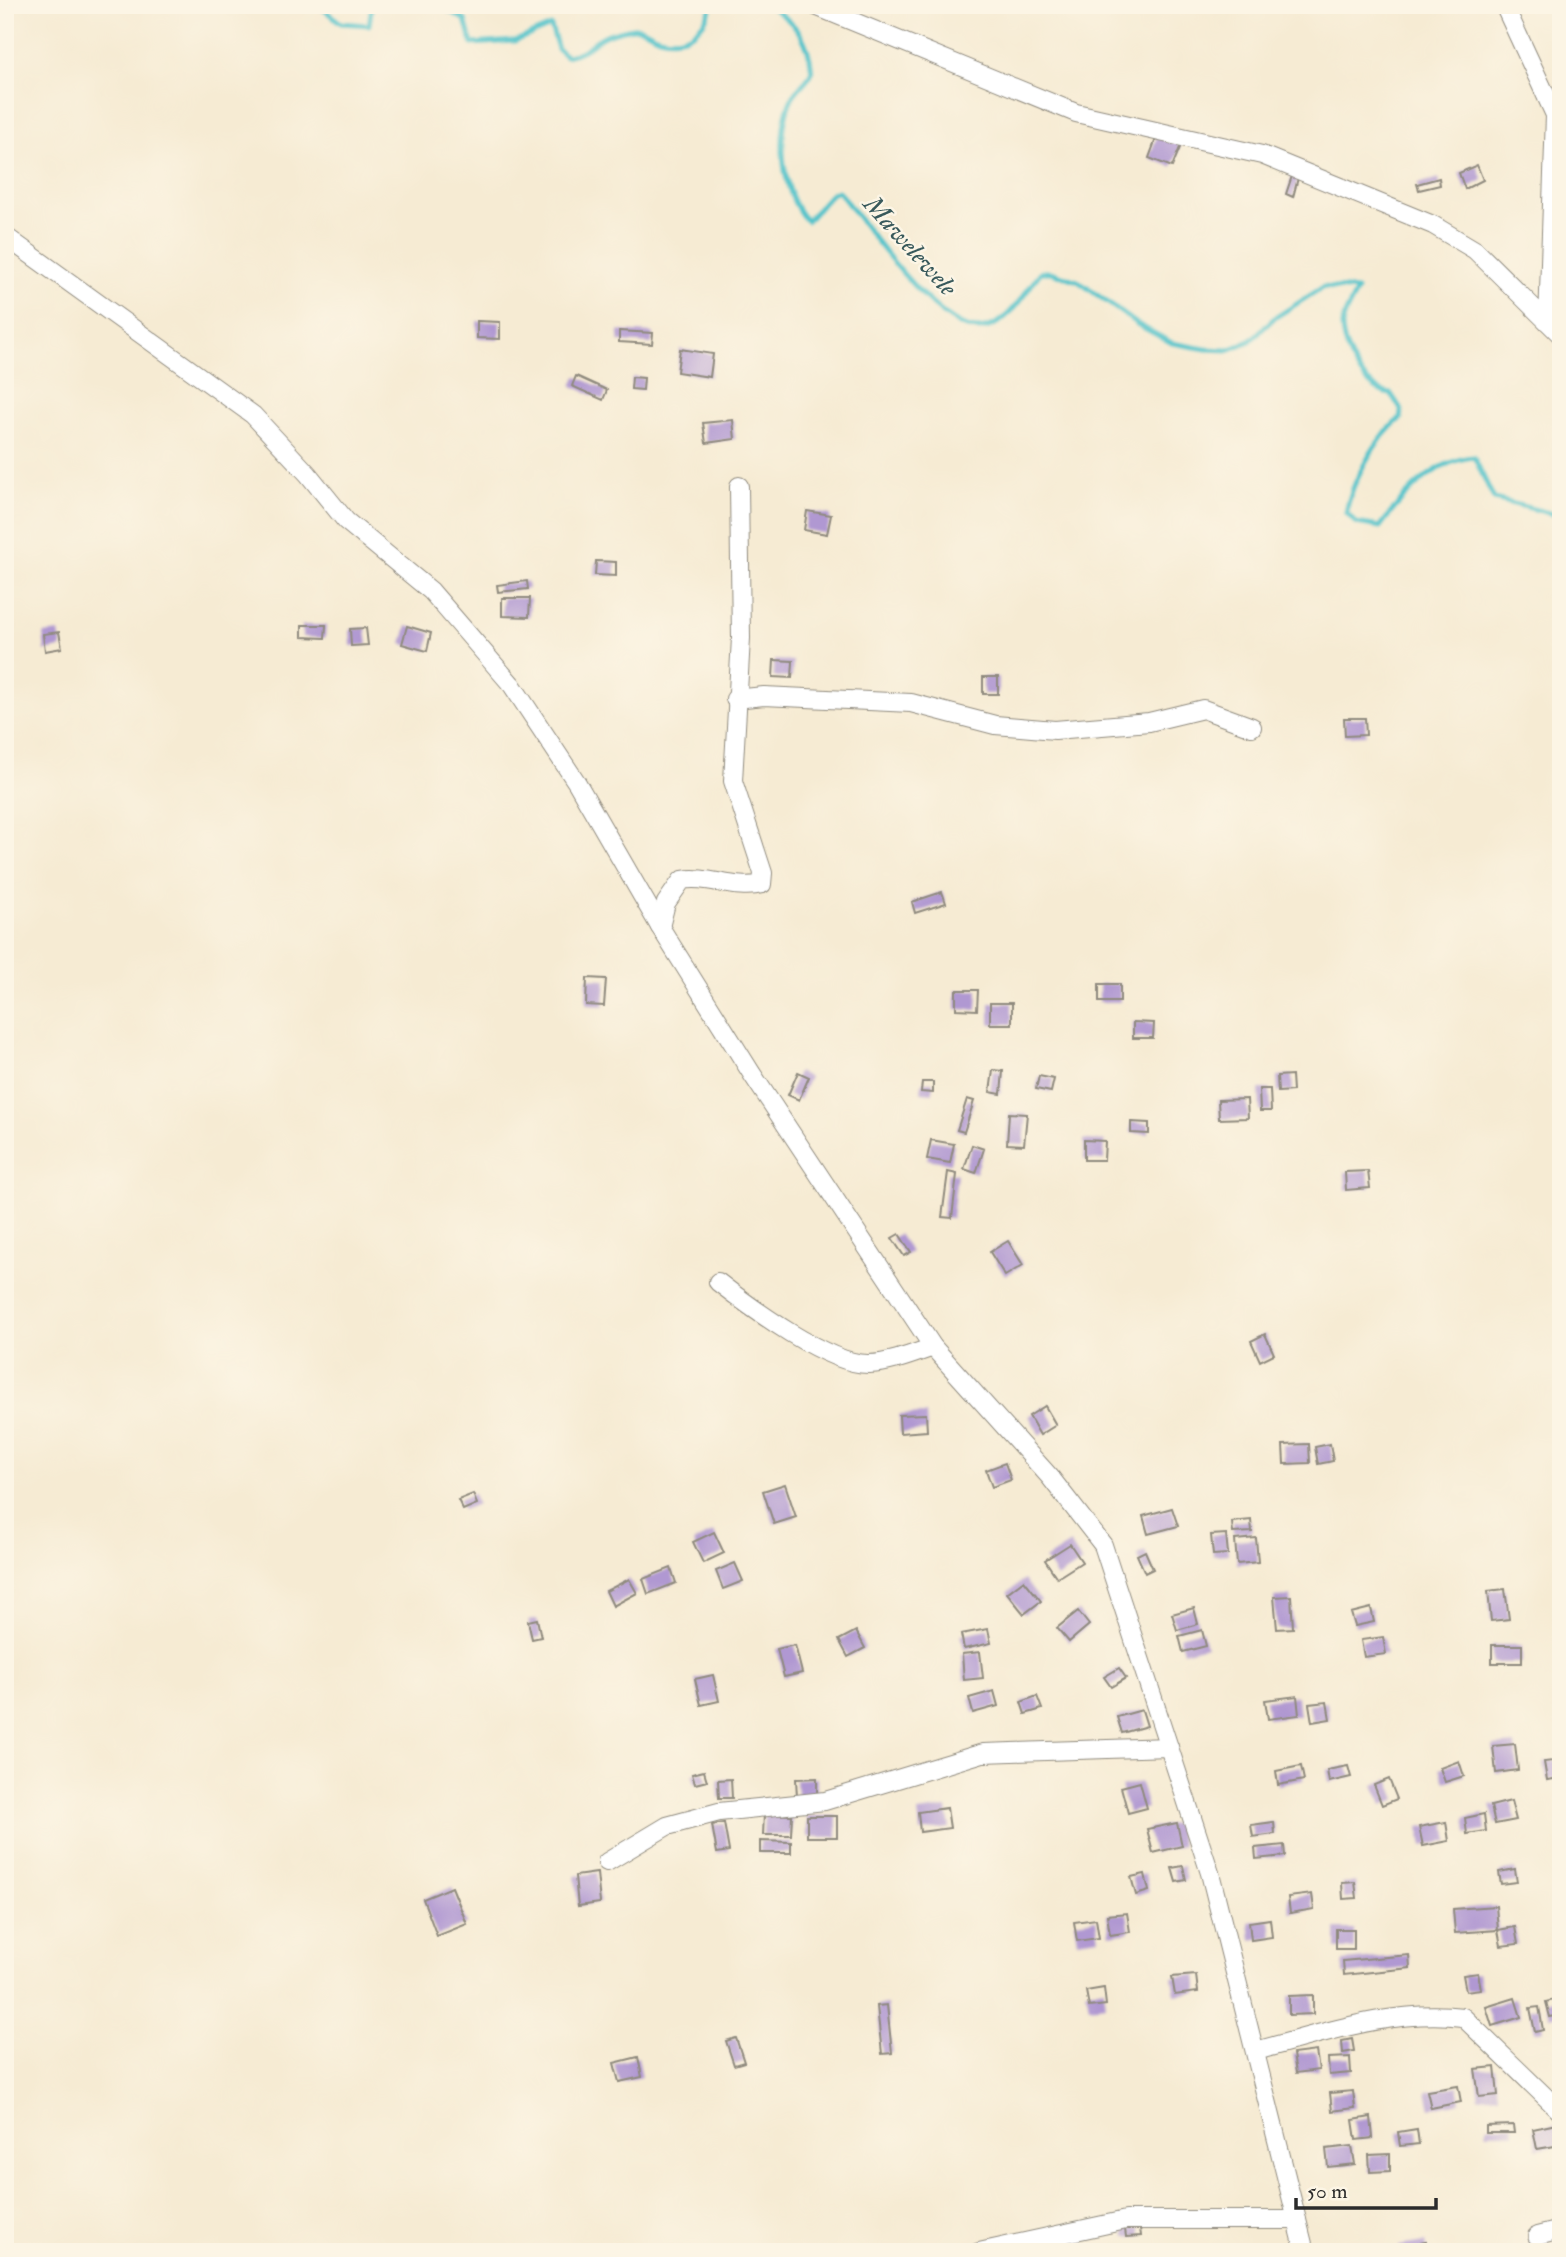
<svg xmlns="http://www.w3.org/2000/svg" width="1566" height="2257" viewBox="0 0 1566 2257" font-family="'IM FELL Double Pica',serif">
  <rect width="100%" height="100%" fill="#fcf5e5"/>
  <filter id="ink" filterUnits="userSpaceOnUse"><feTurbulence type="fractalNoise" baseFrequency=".0143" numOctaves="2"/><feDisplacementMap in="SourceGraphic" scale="14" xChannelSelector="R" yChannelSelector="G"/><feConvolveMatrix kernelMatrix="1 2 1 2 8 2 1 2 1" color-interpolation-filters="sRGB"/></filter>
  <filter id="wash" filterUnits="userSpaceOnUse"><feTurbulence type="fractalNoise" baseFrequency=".00686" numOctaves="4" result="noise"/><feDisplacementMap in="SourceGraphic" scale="28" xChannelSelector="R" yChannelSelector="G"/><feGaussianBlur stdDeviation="1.57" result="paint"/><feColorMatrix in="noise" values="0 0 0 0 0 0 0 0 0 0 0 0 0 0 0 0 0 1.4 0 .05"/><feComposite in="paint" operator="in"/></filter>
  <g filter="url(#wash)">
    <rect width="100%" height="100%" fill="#f6ebd3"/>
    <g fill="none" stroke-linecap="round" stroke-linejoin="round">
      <g stroke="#56c4cb" stroke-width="5">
        <path d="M318 5 341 23 369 25 372 5"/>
        <path d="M439 5 465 20 472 44 515 41 551 26 558 49 566 56C591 52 592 38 612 33 619 31 632 27 639 28 646 29 652 35 659 37 686 44 704 30 712 5"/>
        <path d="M768 5C796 23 809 38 812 72 807 82 797 88 792 98 776 130 781 195 807 221L831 194 838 191C863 222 938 333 980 329 1009 326 1025 291 1041 272H1051L1078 281 1137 324 1172 343 1206 349 1228 350 1250 341 1273 319 1323 287 1357 290C1353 300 1342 316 1342 326 1342 351 1366 391 1391 394L1401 409V418C1376 437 1352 481 1346 512L1356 523 1380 527C1403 496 1434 460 1474 457L1494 499 1561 516"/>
      </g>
    </g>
    <g id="blocks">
      <g fill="#b098d2">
        <path d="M1157 136 1181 145 1172 167 1149 158Z"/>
        <path d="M1477 165 1483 180 1465 189 1459 173Z"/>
        <path d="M1292 176 1298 178 1293 197 1286 194Z"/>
        <path d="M1439 178 1440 185 1419 190 1417 184Z"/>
        <path d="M477 321 500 322V339L477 338Z"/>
        <path d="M619 331 653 333 652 344 619 342Z"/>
        <path d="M680 349 713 354 710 377 677 372Z"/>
        <path d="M576 376 607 390 603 400 572 386Z"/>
        <path d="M632 377 644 378 643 390 631 389Z"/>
        <path d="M733 420 735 439 706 443 703 423Z"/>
        <path d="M807 511 831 515 827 534 804 530Z"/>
        <path d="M596 561 616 562V576L595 575Z"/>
        <path d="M527 581 528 589 498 592 497 585Z"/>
        <path d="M502 598H530L529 617 502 616Z"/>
        <path d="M302 625H326L325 638 302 637Z"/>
        <path d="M407 626 431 633 427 651 402 644Z"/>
        <path d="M366 628 368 645 351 646 350 629Z"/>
        <path d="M59 632 62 648 45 651 43 634Z"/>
        <path d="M774 660 793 661 792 678 773 677Z"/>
        <rect x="983" y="677" width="15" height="17"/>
        <path d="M1344 718H1365L1366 735 1345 736Z"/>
        <path d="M942 892 946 903 915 913 912 902Z"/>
        <path d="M587 978 606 979 604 1006 586 1005Z"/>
        <rect x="1099" y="984" width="21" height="18"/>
        <path d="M956 990H978L977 1010 956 1009Z"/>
        <rect x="990" y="1003" width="22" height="21"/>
        <path d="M1133 1022 1154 1023 1153 1038H1133Z"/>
        <path d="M993 1070 1003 1071 1001 1094 990 1092Z"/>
        <path d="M798 1072 809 1077 799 1100 788 1095Z"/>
        <path d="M1292 1075 1293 1091 1278 1092 1277 1076Z"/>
        <path d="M1039 1076 1054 1079 1051 1092 1036 1089Z"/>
        <path d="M922 1082H933V1093L921 1092Z"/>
        <path d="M1259 1089H1270L1271 1111H1260Z"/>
        <path d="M967 1099 974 1101 964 1132 957 1130Z"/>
        <path d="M1247 1099 1248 1118 1219 1119 1218 1100Z"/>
        <path d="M1009 1113 1027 1114 1024 1145 1007 1144Z"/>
        <path d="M1131 1122 1149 1123V1134L1131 1133Z"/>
        <path d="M931 1140 954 1144 950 1163 927 1159Z"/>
        <path d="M1084 1140 1105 1141 1104 1160H1084Z"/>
        <path d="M972 1145 984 1149 976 1173 964 1169Z"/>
        <path d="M1368 1171 1370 1188 1346 1190 1345 1172Z"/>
        <path d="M948 1172 957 1174 952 1218 942 1217Z"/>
        <path d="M899 1234 911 1252 904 1256 892 1238Z"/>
        <path d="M1008 1241 1023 1265 1005 1276 990 1252Z"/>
        <path d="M1265 1334 1274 1354 1260 1361 1251 1341Z"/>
        <path d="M1045 1406 1056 1425 1040 1435 1029 1416Z"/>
        <path d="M926 1414 927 1431 900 1433 899 1415Z"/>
        <path d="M1309 1444 1310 1463 1284 1464 1283 1445Z"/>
        <path d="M1330 1444 1333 1461 1318 1464 1315 1447Z"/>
        <path d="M1005 1463 1011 1480 992 1487 986 1470Z"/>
        <path d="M785 1484 796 1517 774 1524 763 1491Z"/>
        <path d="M473 1494 477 1504 463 1510 458 1500Z"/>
        <path d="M1172 1508 1178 1526 1148 1534 1143 1516Z"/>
        <path d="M1251 1520 1252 1532 1233 1533 1232 1522Z"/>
        <path d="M714 1532 724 1553 703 1563 693 1542Z"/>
        <path d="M1226 1534 1228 1554 1213 1555 1211 1535Z"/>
        <path d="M1256 1538 1258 1562 1237 1564 1235 1540Z"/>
        <path d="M1070 1544 1082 1562 1057 1578 1045 1560Z"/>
        <path d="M1145 1551 1153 1569 1145 1573 1137 1555Z"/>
        <path d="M735 1563 743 1581 723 1589 716 1571Z"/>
        <path d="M671 1568 676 1583 648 1594 643 1579Z"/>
        <path d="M629 1579 637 1593 613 1606 606 1591Z"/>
        <path d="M1024 1580 1041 1601 1024 1614 1007 1593Z"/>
        <path d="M1505 1589 1509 1619 1491 1621 1488 1591Z"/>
        <path d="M1291 1596 1293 1628 1277 1629 1274 1597Z"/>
        <path d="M1194 1608 1198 1624 1177 1630 1172 1614Z"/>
        <path d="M1371 1608 1374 1622 1355 1626 1351 1613Z"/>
        <path d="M1078 1611 1089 1625 1069 1642 1057 1628Z"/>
        <path d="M537 1619 541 1637 532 1639 528 1621Z"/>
        <path d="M988 1629 991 1643 964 1649 961 1634Z"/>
        <path d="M1202 1630 1206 1646 1183 1652 1179 1636Z"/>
        <path d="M856 1631 865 1648 848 1657 839 1640Z"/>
        <path d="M1383 1637 1386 1654 1364 1657 1361 1640Z"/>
        <path d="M795 1645 802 1673 784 1677 777 1649Z"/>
        <rect x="1492" y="1645" width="30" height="18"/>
        <path d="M980 1652 983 1678 964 1680 962 1654Z"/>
        <path d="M1119 1668 1126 1678 1111 1687 1104 1677Z"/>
        <path d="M713 1675 719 1701 701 1705 695 1679Z"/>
        <path d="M994 1691 998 1706 973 1713 969 1698Z"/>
        <path d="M1037 1696 1042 1709 1025 1714 1021 1702Z"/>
        <path d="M1297 1696 1299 1715 1268 1719 1265 1700Z"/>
        <path d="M1327 1702 1330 1719 1312 1722 1309 1704Z"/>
        <path d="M1142 1710 1147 1726 1122 1733 1117 1717Z"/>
        <path d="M1515 1744 1518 1770 1496 1773 1493 1746Z"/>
        <path d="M1561 1760V1778L1547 1780 1544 1762Z"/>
        <path d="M1459 1761 1464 1776 1445 1782 1440 1768Z"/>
        <path d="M1301 1766 1304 1780 1278 1785 1276 1771Z"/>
        <path d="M1348 1766 1351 1777 1329 1782 1327 1770Z"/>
        <path d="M704 1771 707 1781 695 1784 692 1774Z"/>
        <path d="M817 1778V1796L797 1797 796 1779Z"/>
        <path d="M731 1779 732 1798H719L718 1780Z"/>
        <path d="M1389 1779 1397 1799 1382 1805 1374 1785Z"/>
        <path d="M1140 1782 1147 1808 1128 1813 1121 1787Z"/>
        <path d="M1511 1801 1516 1820 1495 1824 1491 1806Z"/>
        <path d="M947 1808 950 1828 920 1832 918 1812Z"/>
        <path d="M764 1814 792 1815 791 1835H763Z"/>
        <path d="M1484 1814 1486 1831 1467 1834 1465 1818Z"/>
        <rect x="807" y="1816" width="30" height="21"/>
        <path d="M1274 1822 1275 1834 1253 1837 1251 1825Z"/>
        <path d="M1446 1822 1449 1841 1423 1846 1419 1827Z"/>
        <path d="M724 1823 729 1851 717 1853 712 1825Z"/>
        <path d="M1177 1823 1182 1846 1153 1853 1147 1829Z"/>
        <path d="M760 1841 791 1842V1853H760Z"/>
        <path d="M1284 1845 1285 1856 1256 1859 1255 1848Z"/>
        <path d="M1183 1866 1186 1880 1176 1882 1172 1868Z"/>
        <path d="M1515 1869 1517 1882 1501 1884 1499 1872Z"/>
        <path d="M597 1873 600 1903 578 1906 575 1876Z"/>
        <path d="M1145 1874 1149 1891 1136 1895 1131 1877Z"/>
        <path d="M1355 1882 1357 1898 1343 1899 1342 1883Z"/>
        <path d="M452 1887 467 1924 437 1936 423 1899Z"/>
        <path d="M1312 1894 1314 1909 1290 1913 1288 1897Z"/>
        <path d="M1496 1906 1498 1930 1455 1933 1453 1909Z"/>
        <path d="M1127 1913 1130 1932 1110 1935 1107 1915Z"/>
        <path d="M1096 1919 1099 1938 1077 1941 1074 1922Z"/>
        <path d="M1270 1919 1272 1937 1251 1940 1249 1922Z"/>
        <path d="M1515 1927 1518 1944 1501 1946 1498 1930Z"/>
        <rect x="1336" y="1929" width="18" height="20"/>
        <path d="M1409 1955 1410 1968 1344 1975 1343 1961Z"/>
        <path d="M1478 1973 1481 1989 1466 1991 1463 1975Z"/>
        <path d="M1196 1975 1198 1992 1175 1995 1172 1977Z"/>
        <path d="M1104 1988 1106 2005 1089 2007 1086 1991Z"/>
        <path d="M1313 1995V2014L1289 2015V1996Z"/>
        <path d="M1515 1998 1521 2017 1492 2026 1486 2007Z"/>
        <path d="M1561 1998V2015L1550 2017 1546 2002Z"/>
        <path d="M887 2005 892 2053 882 2054 877 2006Z"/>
        <path d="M1539 2007 1543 2030 1535 2032 1530 2008Z"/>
        <path d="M736 2038 744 2062 734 2065 726 2041Z"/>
        <path d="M1352 2039 1354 2051 1343 2053 1342 2041Z"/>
        <path d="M1316 2051 1319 2070 1296 2073 1293 2054Z"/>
        <path d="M638 2057 642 2077 619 2082 614 2063Z"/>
        <path d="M1350 2057 1351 2073 1329 2075 1328 2058Z"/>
        <path d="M1495 2067 1498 2095 1479 2097 1475 2069Z"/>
        <path d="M1458 2086 1461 2102 1431 2108 1427 2091Z"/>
        <path d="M1353 2091 1355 2108 1332 2111 1330 2093Z"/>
        <path d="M1371 2117 1373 2138 1356 2140 1353 2120Z"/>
        <path d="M1561 2123V2145L1537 2149 1533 2129Z"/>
        <path d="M1513 2125 1514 2133H1486V2126Z"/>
        <path d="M1417 2129 1419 2144 1400 2146 1398 2132Z"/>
        <path d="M1352 2146 1355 2164 1328 2167 1326 2149Z"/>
        <path d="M1390 2154V2171L1370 2172 1369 2155Z"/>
        <path d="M1140 2228 1141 2236 1126 2237 1125 2229Z"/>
        <path d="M1426 2242 1428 2252H1400L1399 2246Z"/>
      </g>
    </g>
  </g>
  <g filter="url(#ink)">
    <use href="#blocks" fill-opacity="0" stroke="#908b7f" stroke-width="2"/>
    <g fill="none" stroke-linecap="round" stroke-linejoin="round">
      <g stroke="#908b7f" stroke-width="20">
        <g id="minor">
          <path d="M813 5 1076 113 1262 155 1433 225 1475 250 1561 335"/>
          <path d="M1504 5 1555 115 1548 322"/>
          <path d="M5 236 253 415 308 474 346 521 431 591 512 685 577 783 660 927 752 1074 933 1347 1050 1477 1103 1545 1210 1873 1305 2252"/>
          <path d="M735 699 764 696 911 703 995 725 1055 730 1149 722 1203 709 1252 727"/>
          <path d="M660 927 666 903 682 880C708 875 735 891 762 884L763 873 733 781 741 638 739 486"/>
          <path d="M718 1282C750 1307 828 1365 869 1364 891 1363 913 1354 933 1347"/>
          <path d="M607 1862 667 1826 719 1812 825 1801 983 1753 1169 1747"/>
          <path d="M1255 2051C1321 2034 1394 2008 1463 2017L1561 2112"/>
          <path d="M1537 2236 1561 2230"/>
          <path d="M979 2252 1126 2220H1297"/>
        </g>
      </g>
      <use href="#minor" stroke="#fff" stroke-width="18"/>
    </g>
  </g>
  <g text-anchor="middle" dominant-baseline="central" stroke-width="5" stroke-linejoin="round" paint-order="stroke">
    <g font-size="26" font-style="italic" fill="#38595b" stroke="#fcf5e5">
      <text transform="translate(910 246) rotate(48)">Mawelewele</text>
    </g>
  </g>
  <rect width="1566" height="2257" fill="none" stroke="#fcf5e5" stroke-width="28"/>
  <path d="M1296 2198v10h140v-10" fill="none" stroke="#2b2b2b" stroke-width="3.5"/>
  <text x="1307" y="2198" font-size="21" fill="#2b2b2b" stroke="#fcf5e5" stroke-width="5" paint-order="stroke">50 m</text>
</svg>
